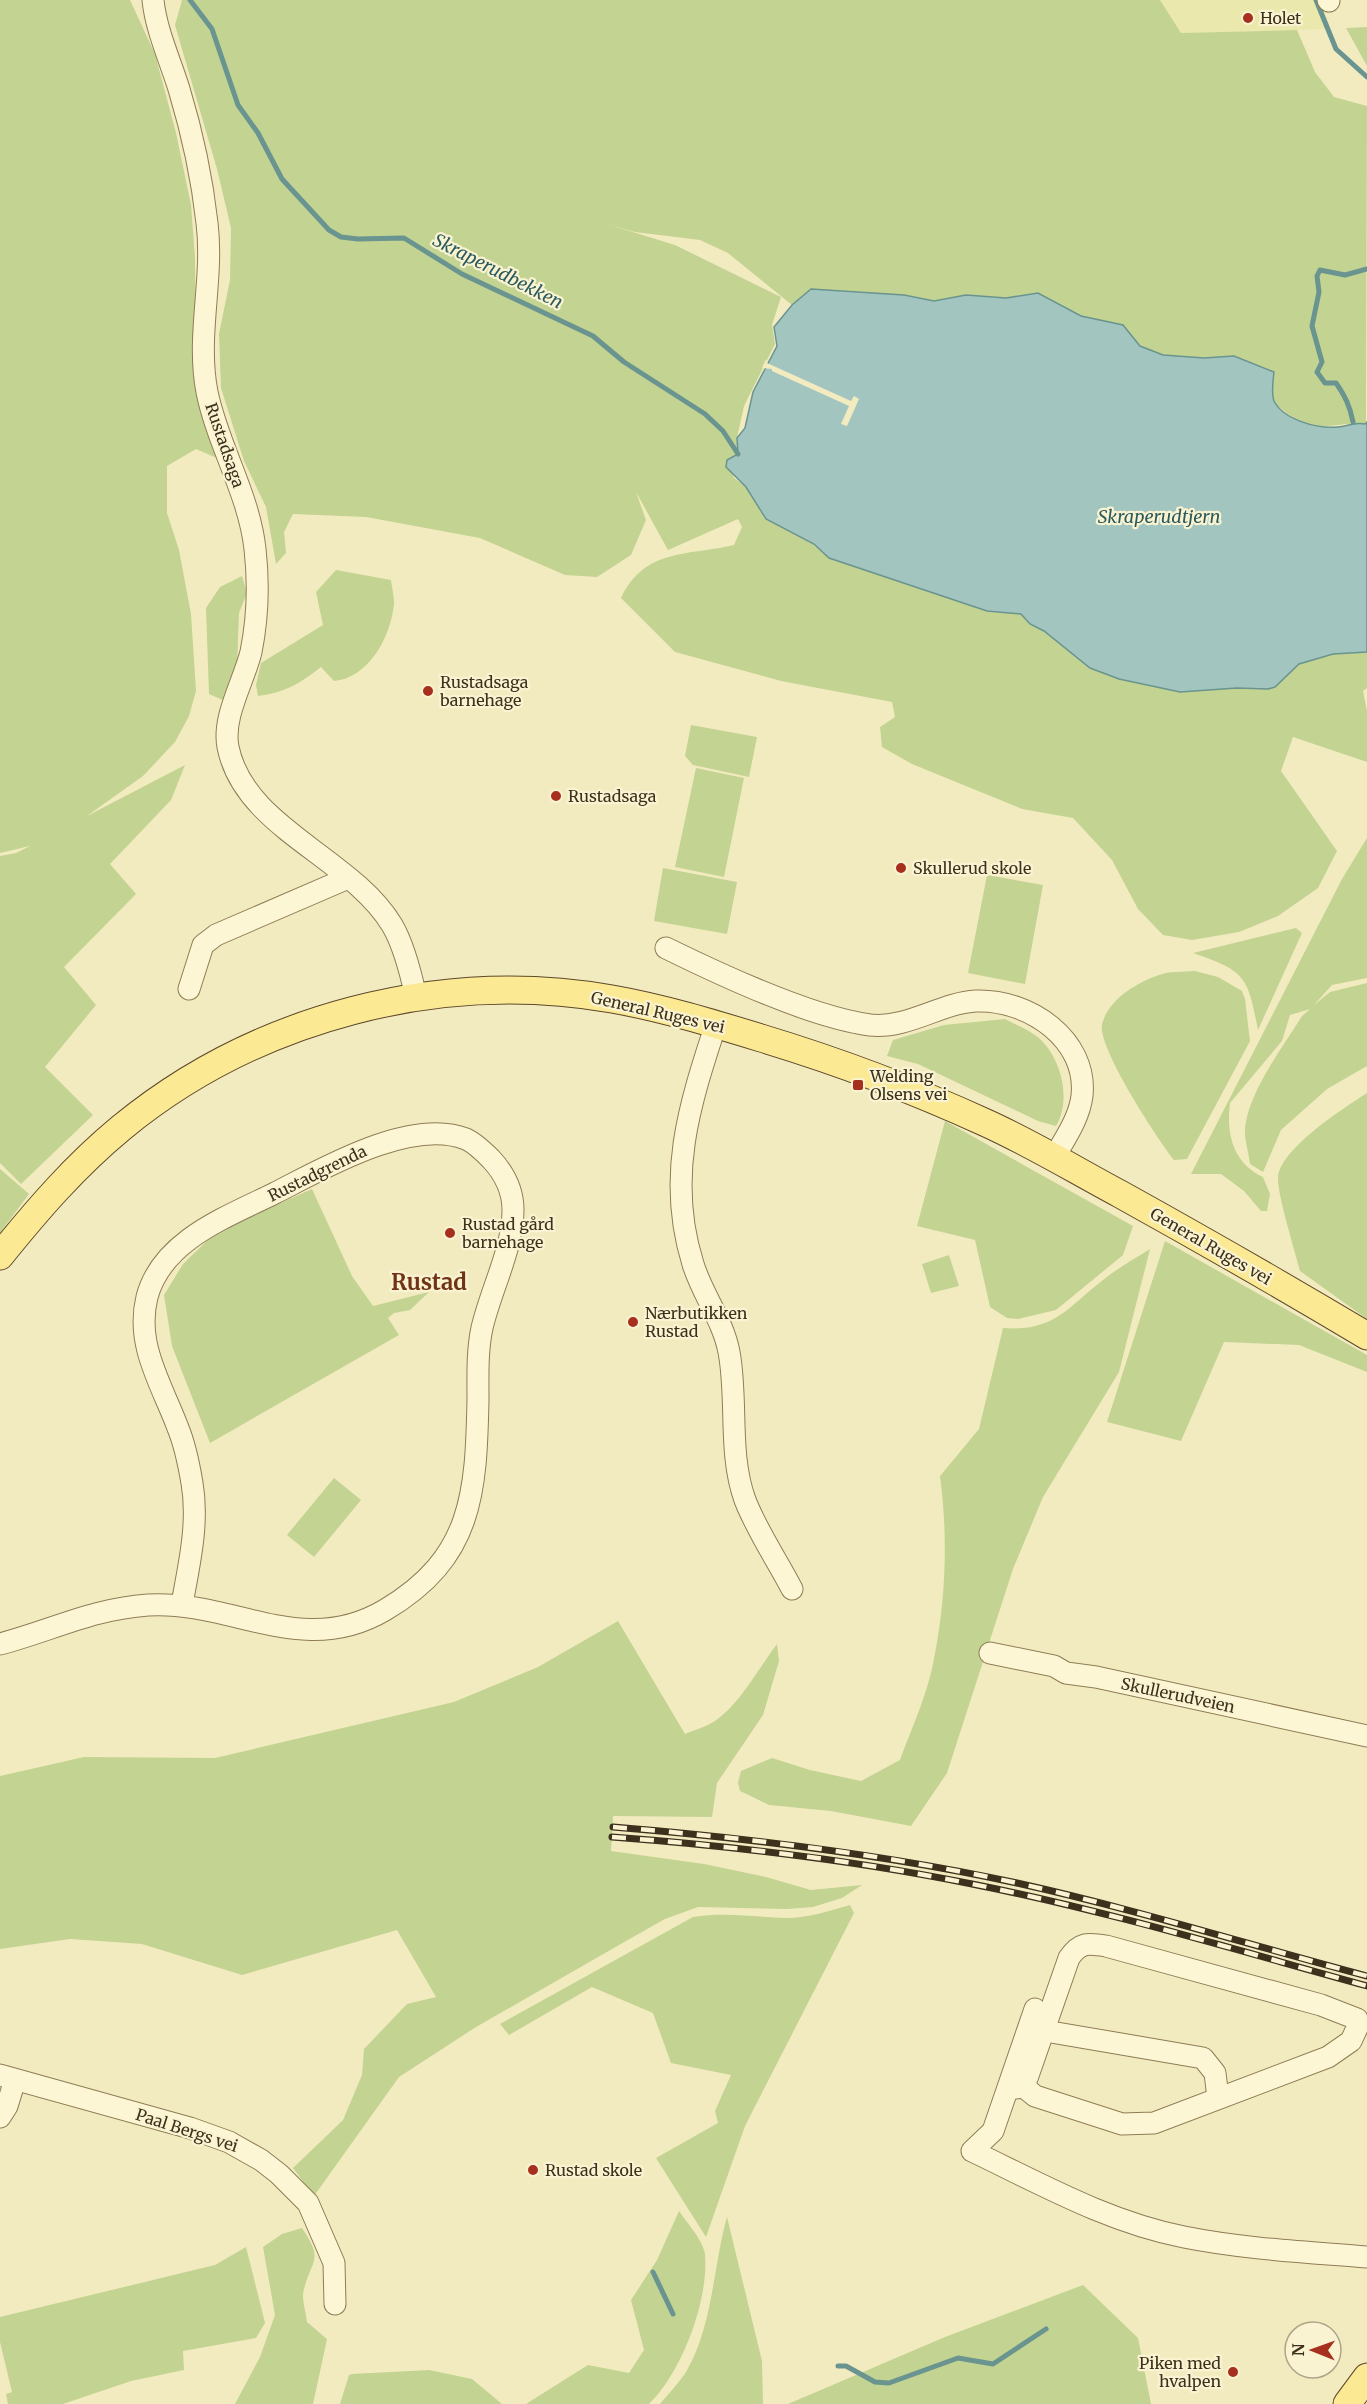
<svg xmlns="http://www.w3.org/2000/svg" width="1367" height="2404" viewBox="0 0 1367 2404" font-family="Merriweather,serif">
  <rect width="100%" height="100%" fill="#f3ebc0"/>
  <path fill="#eae8ac" d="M1160 0H1317L1327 29 1181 33Z"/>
  <g fill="#c3d392">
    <path d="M0 0H130L155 54 176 133 191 205 195 257 196 351 217 458 196 449 167 466V513L179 550 191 614 196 691 189 716 175 742 143 776 87 816 185 765 171 800 110 864 136 894 64 967 96 1005 45 1067 93 1115 21 1184 0 1163V856L16 853 30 846 0 853Z"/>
    <path d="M182 0H1160L1181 33 1297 30 1315 72 1334 97 1367 106 1366 425C1347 421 1330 429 1310 425 1279 417 1255 379 1234 356L1204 358 1163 355 1140 346 1123 325 1081 316 1038 293 1006 298 966 295 934 301 904 295 811 289 792 305 728 253 700 240 635 232 607 224 675 245 781 297 772 325 775 344 744 406 737 438 738 454 727 460 734 478 746 487 765 519 814 544 829 558 987 611 1021 614 1030 624 1044 631 1090 668 1119 679 1180 692 1237 688 1268 689 1275 687 1299 664 1333 654 1367 652V688L1363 691 1367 711V762L1293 737 1281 771 1337 851 1318 888 1278 916 1239 932 1192 940 1163 935 1138 909 1112 860 1073 818 1022 809 912 764 882 747 880 727 895 717 892 702 781 681 675 652 621 598C645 548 687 556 734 545L742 527 738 519 668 550 636 492 646 520 631 555 597 577 565 575 480 538 366 517 293 514 284 532 286 553 276 564 266 507 244 461 221 388 219 334 230 280 231 228 217 169 175 25Z"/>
    <path d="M1367 27V66L1346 28Z"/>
    <path d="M336 570 391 580C392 588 394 596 394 604 391 636 369 678 334 681L321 667C301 683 284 693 258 696L256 685 261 663 323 625 316 592Z"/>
    <path d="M242 576 247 593 239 613 237 667 225 701 209 694 206 608 220 587Z"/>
    <path d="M691 725 757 737 749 777 693 765 685 756Z"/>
    <path d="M696 768 744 778 724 877 675 867Z"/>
    <path d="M1367 838V978L1332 985 1314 1005 1330 992 1367 983V1066L1327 1089 1281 1130 1263 1172 1250 1164C1249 1155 1246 1145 1245 1136 1243 1099 1283 1047 1302 1016L1310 1009 1290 1015 1282 1041 1230 1103C1226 1134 1233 1163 1263 1177L1270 1194 1267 1211H1261L1244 1191 1221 1174H1191L1342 879Z"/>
    <path d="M663 868 737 882 727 934 654 921Z"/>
    <path d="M987 875 1043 885 1025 984 968 973Z"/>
    <path d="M1296 928 1302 933 1258 1030C1248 977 1246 971 1193 953Z"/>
    <path d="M1195 971 1218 977 1242 991 1245 999 1250 1041 1187 1159 1174 1160C1158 1140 1097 1047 1102 1024 1109 999 1136 983 1159 975 1169 971 1184 972 1195 971Z"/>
    <path d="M1005 1019C1016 1025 1030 1030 1039 1038 1061 1058 1072 1099 1056 1126L1038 1121 918 1064 887 1056 893 1040 944 1025Z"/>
    <path d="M1367 1093V1319L1300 1271C1295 1251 1277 1194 1278 1177 1281 1148 1344 1108 1367 1093Z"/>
    <path d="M945 1121 1133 1226 1123 1255 1056 1310 1018 1319 1007 1318 990 1307 975 1240 917 1226Z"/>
    <path d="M0 1169 29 1194 0 1233Z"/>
    <path d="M312 1189 352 1276 373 1306 429 1292 410 1310 394 1313 388 1318 399 1335 210 1443 172 1346 164 1295 183 1264 217 1231Z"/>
    <path d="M1165 1241 1367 1355V1372L1299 1345 1224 1342 1181 1441 1107 1422Z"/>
    <path d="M1150 1249 1119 1372 1043 1497 1013 1569 947 1773 911 1826 831 1811 769 1805 740 1791 738 1783 741 1771 772 1758 810 1770 861 1781 900 1760C912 1727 928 1693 934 1659 946 1598 948 1537 940 1476L979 1429 1003 1328C1054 1332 1067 1308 1103 1280 1118 1268 1134 1259 1150 1249Z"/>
    <path d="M949 1255 959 1286 931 1293 922 1264Z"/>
    <path d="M334 1478 361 1500 314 1557 287 1535Z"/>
    <path d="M618 1621 685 1734C694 1730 706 1727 715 1721 739 1705 759 1668 777 1644L779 1661 763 1715 717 1783 712 1817 613 1816 611 1851 704 1864 766 1877 811 1890 862 1885 842 1898 813 1907 787 1909 698 1907 665 1919 626 1941 476 2027 399 2077 314 2196 293 2168 343 2120 362 2075 364 2049 407 2004 436 1997 397 1930 242 1975 142 1944 70 1939 0 1949V1776L84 1757 215 1758 454 1702 538 1667Z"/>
    <path d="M850 1905 854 1913 745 2126 706 2237 656 2158 718 2123 715 2111 731 2075 671 2063 653 2013 592 1987 509 2035 500 2024 693 1917C725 1912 755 1917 786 1918 808 1918 829 1911 850 1905Z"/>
    <path d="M679 2211C687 2223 703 2240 705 2254 709 2300 682 2372 649 2404H526L588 2365 629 2373 644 2350 631 2300 657 2260Z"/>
    <path d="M727 2217 762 2361 763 2404H660C669 2393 679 2383 686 2372 713 2326 713 2267 727 2217Z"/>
    <path d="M302 2228C324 2261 312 2258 304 2289 301 2298 306 2312 307 2322L327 2339 313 2404H235L260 2357 275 2315 263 2247 282 2234Z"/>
    <path d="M246 2247 265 2323 256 2338 183 2351 184 2370 131 2381 63 2404H8L6 2394 12 2392 0 2342V2317L215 2265Z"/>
    <path d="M1083 2285 1138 2338 1151 2404H788L945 2337Z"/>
    <path d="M429 2370 472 2379 502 2404H340L349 2375 352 2374Z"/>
  </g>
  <path fill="#a3c5c0" stroke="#69948f" stroke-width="1.5" d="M811 289 904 295 934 301 966 295 1006 298 1038 293 1081 316 1123 325 1140 346 1163 355 1204 358 1234 356 1274 372C1273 381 1271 393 1274 401 1284 420 1317 429 1338 427 1348 426 1354 422 1365 424L1367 422V652L1333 654 1299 664 1275 687 1268 689 1237 688 1180 692 1119 679 1090 668 1044 631 1030 624 1021 614 987 611 829 558 814 544 766 519 746 487 726 467 727 460 738 454 737 438 745 428 753 392 777 346 774 327 792 305Z"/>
  <path fill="#f3ebc0" d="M766 359 767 363 851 401 854 396 859 399 847 426 841 424 849 406 772 371V369L762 368Z"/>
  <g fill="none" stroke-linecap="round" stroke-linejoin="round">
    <g stroke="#69948f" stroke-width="5">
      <path d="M190 0 212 29 238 105 258 133 282 179 329 230 341 237 358 239 404 238 462 274 593 336 624 362 705 414 723 431 738 454"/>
      <path d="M1316 0 1336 49 1367 77"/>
      <path d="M1353 422C1350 406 1345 396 1336 383H1325L1317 372 1322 362 1312 326 1319 292 1317 276 1320 270 1345 275 1367 269"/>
      <path d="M653 2272 673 2314"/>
      <path d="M838 2366H846L875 2382 889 2383 958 2358 993 2364 1046 2329"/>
    </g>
    <g stroke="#8f7c55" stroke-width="23">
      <g id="minor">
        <path d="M153 0C156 30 170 60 179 89 192 132 202 178 207 223 214 279 196 336 207 392 218 446 249 494 255 549 259 584 258 617 251 652 244 681 222 717 228 747 244 828 351 857 392 925 404 945 411 974 416 997"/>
        <path d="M1328 0 1329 1"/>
        <path d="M666 948C721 975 810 1017 870 1025 908 1029 940 1003 976 1001 1028 999 1088 1039 1082 1096 1079 1119 1065 1138 1054 1158"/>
        <path d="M189 989 203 945 216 935 348 878"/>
        <path d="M716 1024C689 1106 666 1178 693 1264 702 1294 723 1320 729 1352 738 1400 728 1453 745 1500 757 1531 777 1560 792 1589"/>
        <path d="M0 1644C53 1630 92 1609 148 1605 233 1600 302 1659 385 1610 473 1558 476 1493 478 1400 478 1376 477 1351 482 1328 491 1289 513 1249 513 1210 513 1190 504 1173 491 1159 484 1152 475 1143 466 1139 411 1117 322 1169 275 1193 227 1217 162 1240 147 1297 135 1345 162 1385 178 1428 185 1445 189 1465 192 1483 199 1523 189 1565 182 1604"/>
        <path d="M990 1653 1054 1666 1066 1673 1096 1677 1367 1736"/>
        <path d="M1035 2009 993 2131 972 2151C1041 2184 1108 2222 1184 2237 1244 2249 1307 2252 1367 2257"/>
        <path d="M1045 2031 1203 2058 1215 2073 1218 2098"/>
        <path d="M0 2075 190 2128 229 2142 261 2160 279 2174 308 2203 334 2263 335 2304"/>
        <path d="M1008 2089 1024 2087 1035 2096 1122 2124 1154 2123 1328 2057 1351 2041 1358 2026 1357 2019 1321 2005 1106 1946C1088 1943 1080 1942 1069 1958L1024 2087"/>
        <path d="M0 2117 7 2106 15 2080"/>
      </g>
    </g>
    <g stroke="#5c482a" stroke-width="29">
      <g id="major">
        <path d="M0 1256C37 1210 75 1166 121 1128 256 1017 440 969 612 999 663 1008 712 1023 761 1038 837 1061 912 1089 984 1122 1031 1143 1075 1170 1120 1194 1203 1240 1285 1287 1367 1336"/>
        <path d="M1347 2404 1367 2377"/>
      </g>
    </g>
    <use href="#minor" stroke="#fdf6d5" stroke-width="21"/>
    <use href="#major" stroke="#fbe993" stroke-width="27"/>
    <g stroke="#3d301c" stroke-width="7">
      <g id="rail">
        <path d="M613 1827C749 1838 883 1854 1017 1883 1135 1909 1250 1945 1367 1976"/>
        <path d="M612 1837C733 1846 853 1860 972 1884 1105 1910 1236 1950 1367 1986"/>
      </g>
    </g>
    <use href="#rail" stroke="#faf3d1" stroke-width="4.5" stroke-dasharray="14" stroke-linecap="butt"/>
  </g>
  <g fill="#a62f1e" stroke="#faf3d1" stroke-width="2">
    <circle cx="1248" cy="18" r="6"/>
    <circle cx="428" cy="691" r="6"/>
    <circle cx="556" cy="796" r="6"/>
    <circle cx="901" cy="868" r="6"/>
    <rect x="852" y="1079" width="12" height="12" rx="3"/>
    <circle cx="450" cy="1233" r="6"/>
    <circle cx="633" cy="1322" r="6"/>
    <circle cx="533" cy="2170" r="6"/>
    <circle cx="1233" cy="2372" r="6"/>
  </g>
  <g text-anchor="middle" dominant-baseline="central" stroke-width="4.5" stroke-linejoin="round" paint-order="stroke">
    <g font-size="16" fill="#3d301c" stroke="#faf3d1" text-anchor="start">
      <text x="1260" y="18">Holet</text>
      <text x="440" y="682">Rustadsaga<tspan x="440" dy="18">barnehage</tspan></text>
      <text x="568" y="796">Rustadsaga</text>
      <text x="913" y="868">Skullerud skole</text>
      <text x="870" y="1076">Welding<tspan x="870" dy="18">Olsens vei</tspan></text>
      <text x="462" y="1224">Rustad gård<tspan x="462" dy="18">barnehage</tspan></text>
      <text x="645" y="1313">Nærbutikken<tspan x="645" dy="18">Rustad</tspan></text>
      <text x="545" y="2170">Rustad skole</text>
      <text x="1221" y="2363" text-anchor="end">Piken med<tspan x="1221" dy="18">hvalpen</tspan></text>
    </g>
    <g font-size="16" fill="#3d301c" stroke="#faf3d1">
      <text transform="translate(225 445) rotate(71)">Rustadsaga</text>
      <text transform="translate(658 1012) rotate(13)">General Ruges vei</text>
      <text transform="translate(317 1173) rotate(-26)">Rustadgrenda</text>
      <text transform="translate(1211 1246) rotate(30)">General Ruges vei</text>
      <text transform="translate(1178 1695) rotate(12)">Skullerudveien</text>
      <text transform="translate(187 2130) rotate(18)">Paal Bergs vei</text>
    </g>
    <g font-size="18" font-style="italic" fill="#295a5e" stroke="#faf3d1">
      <text transform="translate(498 271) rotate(27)">Skraperudbekken</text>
      <text x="1159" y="516">Skraperudtjern</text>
    </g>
    <g font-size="22" font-weight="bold" fill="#6f3416" stroke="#faf3d1">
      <text x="429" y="1282">Rustad</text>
    </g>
  </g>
  <g transform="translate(1313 2350) rotate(271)"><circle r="28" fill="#faf3d1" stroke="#aea589" stroke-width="1.5"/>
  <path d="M0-4.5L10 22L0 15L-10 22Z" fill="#a62f1e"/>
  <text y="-9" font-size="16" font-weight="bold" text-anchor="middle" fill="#3d301c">N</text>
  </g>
</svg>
